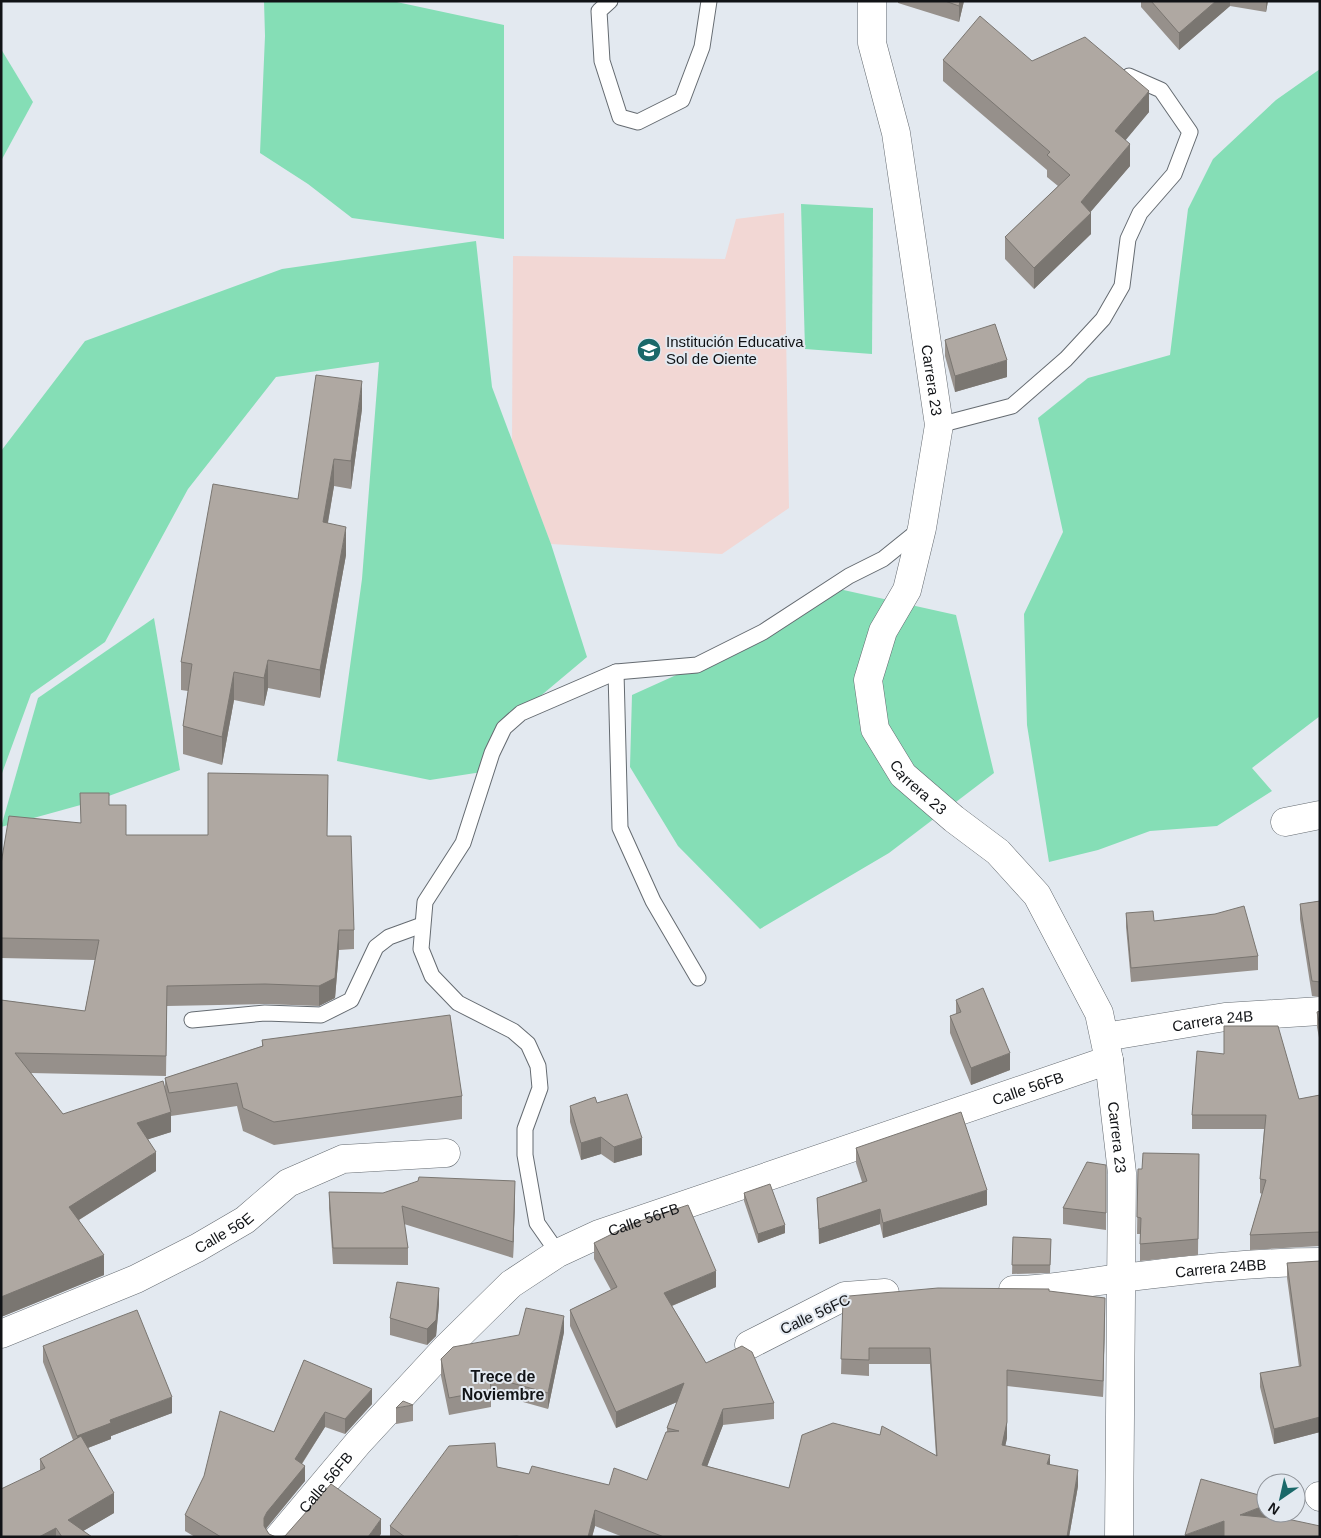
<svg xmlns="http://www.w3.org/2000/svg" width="1321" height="1538" viewBox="0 0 1321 1538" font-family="Helvetica,sans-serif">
  <rect width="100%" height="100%" fill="#e3e9f0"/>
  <path fill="#f2d7d4" d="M784 213 789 508 722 554 551 544 512 442 513 256 725 259 736 219Z"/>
  <g fill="#85deb6">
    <path d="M264 1H392L504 25V239L352 218 308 184 260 153 265 36Z"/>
    <path d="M1 49 33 102 1 161Z"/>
    <path d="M1320 69V716L1252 768 1272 791 1217 826 1150 831 1098 850 1049 862 1027 725 1024 614 1063 532 1038 418 1088 378 1170 355 1188 209 1213 159 1276 100Z"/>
    <path d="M801 204 873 208 872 354 805 349Z"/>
    <path d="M476 241 492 387 551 544 587 657 507 724 495 770 430 780 337 761 362 579 379 362 276 377 188 489 105 642 31 694 1 776V451L85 341 282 269Z"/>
    <path d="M830 587 956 615 994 773 889 853 760 929 678 846 630 767 632 695 705 662Z"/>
    <path d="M154 618 180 770 95 801 1 827 38 698Z"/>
  </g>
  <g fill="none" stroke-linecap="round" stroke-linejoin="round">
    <g stroke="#656b71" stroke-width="17">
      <g id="service">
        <path d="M610 1 599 11 602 61 620 117 638 122 682 100 702 47 709 1"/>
        <path d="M939 425 1012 406 1066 359 1103 319 1122 286 1128 239 1140 213 1174 174 1190 132 1161 90 1129 76"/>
        <path d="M616 672 620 828 653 901 698 978"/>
        <path d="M192 1020 265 1013 321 1015 351 1000 376 947 389 937 422 925"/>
        <path d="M558 1253 537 1223 525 1155V1129L540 1088 538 1066 528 1044 513 1031 458 1003 432 976 421 949 425 902 463 843 492 753 504 728 521 713 616 672 697 665 763 632 849 576 883 559 919 530"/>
      </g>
    </g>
    <g stroke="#656b71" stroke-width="29">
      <g id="minor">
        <path d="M1285 822 1320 815"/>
        <path id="s1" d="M1105 1037 1225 1017 1320 1011"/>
        <path id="s2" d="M1013 1290C1050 1290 1085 1282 1122 1278 1187 1270 1254 1262 1320 1262"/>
        <path id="s3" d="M1 1334 136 1279 197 1248 245 1220 288 1183 343 1159 446 1153"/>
        <path d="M749 1345 845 1296 885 1293"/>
        <path d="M1319 1496 1320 1497"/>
        <path id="s4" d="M279 1537 358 1443 445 1349 511 1284 558 1253 599 1234 1109 1060"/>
      </g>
    </g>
    <g stroke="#656b71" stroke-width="29">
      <g id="tertiary">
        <path id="s5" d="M872 1V43L896 133 939 425 922 528 907 590 883 631 868 680 875 729 903 775 954 819 998 852 1037 895 1099 1013 1109 1060 1122 1173 1119 1537"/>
      </g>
    </g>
    <use href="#service" stroke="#fff" stroke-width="15"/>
    <use href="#minor" stroke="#fff" stroke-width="28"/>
    <use href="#tertiary" stroke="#fff" stroke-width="28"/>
  </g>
  <g fill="#96908b">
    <path d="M898 1H964L959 22 898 3Z"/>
    <path d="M1141 1H1268L1266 12 1230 6 1179 50 1141 7Z"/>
    <path d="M943 60 1032 61 1149 112 1125 140 1130 166 1090 212 1091 234 1034 289 1005 259V237L1058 186 1047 177V170L943 81Z"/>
    <path d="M945 340 1007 377 955 392 945 356Z"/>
    <path d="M362 409 351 489 334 486 328 523 346 555 320 698 268 688 264 706 234 700 222 765 183 754V726L188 691 181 690V662Z"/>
    <path d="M109 805 126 835 327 836 354 930V949L339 950 335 998 319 1006 265 1004 167 1006 166 1076 31 1073 63 1114 165 1091V1078L262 1046V1040L462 1096V1119L274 1145 243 1131 237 1106 171 1116V1132L148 1139 156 1171 79 1220 104 1275 1 1317V1000L85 1011 95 960 1 958V864L80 823Z"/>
    <path d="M1320 901V997L1312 996 1300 919V904Z"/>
    <path d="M1126 913 1154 921 1215 914 1258 956V970L1131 982 1126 927Z"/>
    <path d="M956 1000 1010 1070 971 1085 950 1033V1016L956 1014Z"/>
    <path d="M1320 1011V1043L1317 1027V1012Z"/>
    <path d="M1320 1095V1246L1250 1250V1235L1262 1194 1260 1193V1179L1264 1129H1192V1115L1299 1099Z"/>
    <path d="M597 1103 642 1155 614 1163 601 1154 581 1160 570 1122V1106Z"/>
    <path d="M856 1148 987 1205 883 1238 880 1224 819 1244 817 1198 862 1182 856 1163Z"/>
    <path d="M1199 1154 1198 1255 1140 1261V1234H1137L1138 1169H1142Z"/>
    <path d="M1106 1165V1230L1063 1224V1208Z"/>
    <path d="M329 1192 515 1198 513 1258 404 1224 408 1248V1265L333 1264 329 1208Z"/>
    <path d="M744 1193 785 1233 758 1243 744 1201Z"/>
    <path d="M1013 1237 1051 1239 1050 1273 1012 1274Z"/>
    <path d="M594 1243 716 1287 672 1306 706 1363 774 1403V1419L723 1425 707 1466 789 1488 936 1456 930 1364H869V1376L841 1374 843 1299 1049 1291 1105 1313 1103 1397 1007 1386V1438L1005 1446 1050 1465 1078 1486 1069 1537H623L595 1526 592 1537H390V1526L497 1467 529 1474 609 1485 647 1480 667 1432V1428L677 1402 616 1428 570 1326V1310L611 1290 594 1259Z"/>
    <path d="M1320 1261V1432L1274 1444 1260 1387V1373L1299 1367 1287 1278V1263Z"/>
    <path d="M439 1304 436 1336 427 1345 390 1335V1318Z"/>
    <path d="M564 1332 548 1409 491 1393V1407L449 1415 441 1376V1359Z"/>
    <path d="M43 1346 172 1413 111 1436V1439L88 1448 114 1513 83 1531 92 1537H1L40 1471V1459L73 1440 43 1362Z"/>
    <path d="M304 1360 372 1404 345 1434 325 1427 302 1464 305 1481 266 1529 269 1534 276 1537H195L185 1531V1515L274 1432Z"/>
    <path d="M413 1405V1421L396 1424V1408Z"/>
  </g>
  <g fill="#7a7671">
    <path d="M960 1H964L959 22V6Z"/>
    <path d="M1216 1H1230V6L1179 50V33Z"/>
    <path d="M1266 1H1268L1266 12Z"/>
    <path d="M1149 91V112L1115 153V131Z"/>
    <path d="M1130 144V166L1082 222 1091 213V234L1034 289V268L1081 202Z"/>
    <path d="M1007 360V377L955 392V376Z"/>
    <path d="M362 381V409L351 489V461Z"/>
    <path d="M334 459V486L323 550V522Z"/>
    <path d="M346 527V555L320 698V670Z"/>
    <path d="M268 660V688L264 706V678Z"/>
    <path d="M234 672V700L222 765V737Z"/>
    <path d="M339 930V950L335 998 319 1006V986Z"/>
    <path d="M1010 1053V1070L971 1085V1068Z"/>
    <path d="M171 1112V1132L137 1143V1123Z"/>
    <path d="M601 1137V1154L581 1160V1143Z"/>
    <path d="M642 1138V1155L614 1163V1147Z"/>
    <path d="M156 1152V1171L69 1226V1207Z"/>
    <path d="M515 1181V1198L513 1258V1242Z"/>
    <path d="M987 1190V1205L883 1238V1223Z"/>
    <path d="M880 1209V1224L819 1244V1229Z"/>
    <path d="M785 1225V1233L758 1243V1234Z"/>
    <path d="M104 1255V1275L1 1317V1297Z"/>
    <path d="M716 1271V1287L664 1309V1293Z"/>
    <path d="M439 1288V1304L436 1336 427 1345V1329Z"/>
    <path d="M1105 1298V1313L1103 1397V1381Z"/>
    <path d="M564 1316V1332L548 1409V1393Z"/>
    <path d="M1007 1370V1438L1002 1461V1445Z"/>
    <path d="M684 1383V1399L616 1428V1412Z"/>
    <path d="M372 1389V1404L345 1434V1419Z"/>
    <path d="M172 1397V1413L111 1436V1439L77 1452V1436L110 1420Z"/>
    <path d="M723 1409V1425L702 1480V1465Z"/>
    <path d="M325 1412V1427L295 1474V1459Z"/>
    <path d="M1320 1417V1432L1274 1444V1429Z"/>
    <path d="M1050 1455V1470L1047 1464Z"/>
    <path d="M305 1466V1481L267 1527 264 1534V1518L267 1512Z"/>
    <path d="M1078 1470V1486L1069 1537H1067Z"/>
    <path d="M114 1493V1513L73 1537 68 1520Z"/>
    <path d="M1266 1505V1513H1279V1524L1240 1515Z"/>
    <path d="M595 1510V1526L592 1537H588Z"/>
    <path d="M381 1519V1534L379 1537H368Z"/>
    <path d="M1224 1521V1537H1185V1535Z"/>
    <path d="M56 1528V1537H39Z"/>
  </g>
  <g fill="#afa8a2" stroke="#7a7671">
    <path d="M945 1H960L959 6Z"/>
    <path d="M1151 1H1216L1179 33Z"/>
    <path d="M980 16 1032 61 1085 37 1149 91 1115 131 1130 144 1081 202 1091 213 1034 268 1005 237 1070 175 1047 155 1050 152 943 60Z"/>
    <path d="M995 324 1007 360 955 376 945 340Z"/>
    <path d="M316 375 362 381 351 461 334 459 323 522 346 527 320 670 268 660 264 678 234 672 222 737 183 726 192 664 181 662 213 484 298 499Z"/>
    <path d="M208 773 328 775 327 836H351L354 930H339L335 978 319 986 265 984 167 986 166 1056 15 1053 63 1114 163 1081 171 1112 137 1123 156 1152 69 1207 104 1255 1 1297V1000L85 1011 99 940 1 938V864L9 816 81 823 80 793H109V805H126V835H208Z"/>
    <path d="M1320 901V982L1312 981 1300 904Z"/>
    <path d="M1244 906 1258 956 1131 968 1126 913 1153 911 1154 921 1215 914Z"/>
    <path d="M983 988 1010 1053 971 1068 950 1016 961 1012 956 1000Z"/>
    <path d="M1320 1011V1028L1317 1012Z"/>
    <path d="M450 1015 462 1096 274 1122 243 1108 237 1083 169 1093 165 1078 263 1046 262 1040Z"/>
    <path d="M1224 1026H1278L1299 1099 1320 1095V1232L1250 1235 1266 1180 1260 1179 1266 1115H1192L1197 1051 1224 1054Z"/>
    <path d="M627 1094 642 1138 614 1147 601 1137 581 1143 570 1106 595 1097 597 1103Z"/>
    <path d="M961 1112 987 1190 883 1223 880 1209 819 1229 817 1198 867 1181 856 1148Z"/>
    <path d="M1143 1153 1199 1154 1198 1239 1140 1244 1141 1218 1137 1217 1138 1169H1142Z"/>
    <path d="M1087 1162 1106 1165V1213L1063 1208Z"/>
    <path d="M419 1177 515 1181 513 1242 402 1206 408 1248H333L329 1192 383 1193 418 1181Z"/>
    <path d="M770 1184 785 1225 758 1234 744 1193Z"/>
    <path d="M688 1205 716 1271 664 1293 706 1363 742 1346 752 1352 774 1403 723 1409 702 1465 789 1488 802 1435 833 1423 880 1435 882 1426 937 1456 930 1348H869V1360L841 1359 843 1299 849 1296 938 1288 1049 1289V1291L1105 1298 1103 1381 1007 1370V1422L1002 1445 1050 1455 1047 1464 1078 1470 1067 1537H664L595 1510 588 1537H521L517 1536 500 1537H405L390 1526 449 1446 495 1443 497 1467 529 1474 532 1466 609 1485 614 1468 647 1480 666 1432 679 1431 667 1428 684 1383 616 1412 570 1310 617 1287 594 1243 634 1223Z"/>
    <path d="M1013 1237 1051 1239 1050 1265H1012Z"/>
    <path d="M1320 1261V1417L1274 1429 1260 1373 1301 1366 1287 1263Z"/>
    <path d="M397 1282 439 1288 436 1320 427 1329 390 1318Z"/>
    <path d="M526 1308 564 1316 548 1393 490 1377 491 1390 449 1398 441 1359 453 1347 519 1335Z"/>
    <path d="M137 1310 172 1397 110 1420 111 1423 77 1436 43 1346Z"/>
    <path d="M304 1360 372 1389 345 1419 325 1412 295 1459 305 1466 267 1512 264 1518V1526L269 1534 276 1537H221L185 1515 204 1476 220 1411 274 1432Z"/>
    <path d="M403 1401 413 1405 396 1408Z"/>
    <path d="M81 1436 114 1493 68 1520 92 1537H62L56 1528 39 1537H1V1489L45 1468 40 1459Z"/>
    <path d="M1201 1479 1266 1497V1505L1240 1515 1292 1520 1320 1526V1537H1224V1521L1185 1535Z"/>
    <path d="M331 1484 381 1519 368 1537H279L285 1536Z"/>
  </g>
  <defs>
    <g id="school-disc" transform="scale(1.25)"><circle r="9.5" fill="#1a6869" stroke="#e3e9f0"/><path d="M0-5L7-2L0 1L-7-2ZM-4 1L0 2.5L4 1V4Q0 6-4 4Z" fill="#fff"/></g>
  </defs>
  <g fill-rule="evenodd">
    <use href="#school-disc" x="649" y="350"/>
  </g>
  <g text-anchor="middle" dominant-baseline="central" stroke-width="4" stroke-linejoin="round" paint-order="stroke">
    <g font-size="15" fill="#111316" stroke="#e3e9f0" text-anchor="start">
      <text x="666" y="341">Institución Educativa<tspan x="666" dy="17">Sol de Oiente</tspan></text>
    </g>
    <g font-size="15" fill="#111316" stroke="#e3e9f0">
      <text stroke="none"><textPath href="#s5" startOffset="385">Carrera 23</textPath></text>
      <text stroke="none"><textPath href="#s5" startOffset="820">Carrera 23</textPath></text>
      <text stroke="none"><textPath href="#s1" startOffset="109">Carrera 24B</textPath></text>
      <text stroke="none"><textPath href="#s4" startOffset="898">Calle 56FB</textPath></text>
      <text stroke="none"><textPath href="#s5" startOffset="1240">Carrera 23</textPath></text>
      <text stroke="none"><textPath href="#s4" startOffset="492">Calle 56FB</textPath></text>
      <text stroke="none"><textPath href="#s3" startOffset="245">Calle 56E</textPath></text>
      <text stroke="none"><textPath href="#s2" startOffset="209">Carrera 24BB</textPath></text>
      <text transform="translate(815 1314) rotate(-25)">Calle 56FC</text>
      <text stroke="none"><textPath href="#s4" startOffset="72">Calle 56FB</textPath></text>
    </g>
    <g font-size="16" font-weight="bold" fill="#111316" stroke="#e3e9f0">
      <text x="503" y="1376">Trece de<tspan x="503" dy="18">Noviembre</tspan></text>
    </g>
  </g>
  <rect width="1321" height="1538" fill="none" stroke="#111316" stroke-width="5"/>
  <g transform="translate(1281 1498) rotate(214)"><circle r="24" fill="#e3e9f0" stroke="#8f9399"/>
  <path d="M0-4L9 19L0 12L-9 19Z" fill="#1a6869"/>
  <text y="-8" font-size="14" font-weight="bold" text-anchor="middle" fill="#111316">N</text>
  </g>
</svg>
